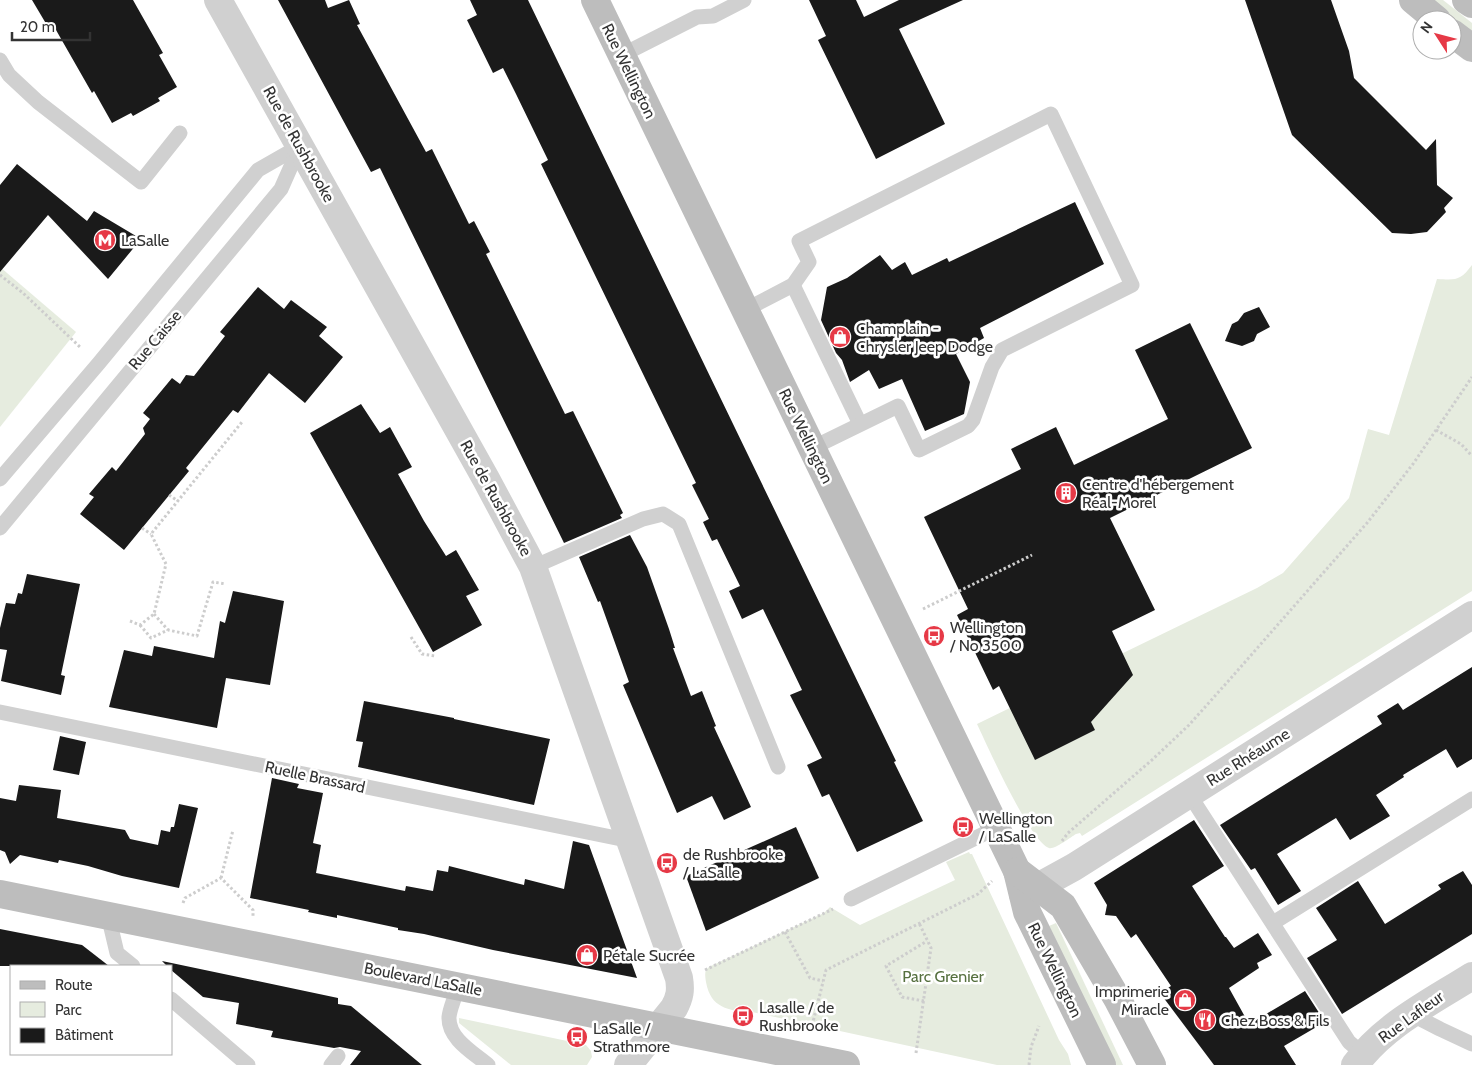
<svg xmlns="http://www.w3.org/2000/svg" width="1472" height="1065" viewBox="0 0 1472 1065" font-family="Cabin,sans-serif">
  <rect width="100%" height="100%" fill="#fff"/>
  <g fill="#e6ecdf">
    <path d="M1429 0H1443L1472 23V35Z"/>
    <path d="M1472 265V591L1082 836 1080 833 1076 834C1071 837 1054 850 1049 848 1030 842 987 745 977 724L1257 588 1283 573 1349 498 1368 429 1389 435 1437 279C1456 280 1460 281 1472 265Z"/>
    <path d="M0 267 76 332 0 427Z"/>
    <path d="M969 852 970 854H972L1059 1040 1068 1054 1071 1065H997L752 1012 751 1014C728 1009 711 1009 706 982 705 975 704 971 709 967L824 913 830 907 860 925 955 880 946 862Z"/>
    <path d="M1056 923 1123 1065H1115L1049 926Z"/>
    <path d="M459 1018 586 1045 591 1051 592 1057 587 1065H511L459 1023Z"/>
  </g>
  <g fill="#1a1a1a">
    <path d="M32 0H133L163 53 159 55 177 87 158 98 160 101 133 116 131 113 112 123 94 91 92 93 56 30 51 32Z"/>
    <path d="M278 0H325L328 8 349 0 360 24 357 25 426 152 432 149 469 224 474 221 490 252 486 254 565 414 573 411 623 513 620 515 622 518 564 543 380 168 371 172Z"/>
    <path d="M470 0H528L896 761 894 762 923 821 857 852 829 794 822 797 807 765 822 758 790 695 802 690 763 609 742 619 729 591 740 586 717 539 712 541 703 522 709 519 692 485 696 483 541 164 548 160 516 94 503 68 493 73 467 20 477 15Z"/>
    <path d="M809 0H856L864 17 899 0H963L899 29 945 124 876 159 818 40 826 36Z"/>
    <path d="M1245 0H1331L1349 51 1354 78 1426 150 1436 139 1437 185 1453 198 1444 208 1446 212 1427 232 1411 234 1392 233 1292 135Z"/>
    <path d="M17 164 87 221 94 211 141 239 108 279 48 215 0 272V185Z"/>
    <path d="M1075 202 1104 264 980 328 984 338 956 354 970 382 964 414 925 431 902 379 879 389 869 370 850 382 842 360 836 353 821 320 827 287 847 278 880 255 892 270 905 262 912 275 947 258 949 262Z"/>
    <path d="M258 287 284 309 291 300 327 327 319 336 343 357 305 403 269 373 238 413 233 410 186 468 189 471 124 550 80 514 94 497 89 494 112 467 116 471 145 434 143 428 150 419 143 413 172 378 180 384 186 375 194 376 225 336 220 332Z"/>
    <path d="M1259 307 1270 327 1257 334 1254 341 1242 346 1225 341 1232 324 1238 321 1244 313Z"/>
    <path d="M1190 323 1252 448 1110 518 1155 610 1112 631 1133 675 1091 722 1095 730 1035 760 999 686 993 690 957 615 968 609 924 517 1021 469 1011 449 1056 427 1074 465 1168 419 1135 350Z"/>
    <path d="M361 404 380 433 390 427 412 467 398 474 424 521 446 556 456 550 479 590 466 596 482 625 433 652 310 433Z"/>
    <path d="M630 535 647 567 669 629 675 648H673L691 696 702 691 716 726 714 727 751 807 724 820 712 796 677 813 623 685 629 682 600 601 598 602 579 557Z"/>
    <path d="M27 574 80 584 61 675 65 676 61 695 1 681 7 650 0 649V628L6 603 15 604 18 593 22 594Z"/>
    <path d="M233 591 284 601 270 685 226 678 217 728 109 707 124 650 152 656 154 646 214 658 220 621 225 623Z"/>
    <path d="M1472 667V759L1457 768 1446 749 1403 775 1404 777 1376 795 1390 816 1350 840 1336 818 1277 854 1301 891 1278 905 1255 868 1251 870 1220 825 1382 724 1377 716 1398 703 1403 710Z"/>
    <path d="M364 701 454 718V719L550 739 534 805 358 767 363 742 356 741Z"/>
    <path d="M60 736 86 742 79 775 53 770Z"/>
    <path d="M272 778 299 784 297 788 323 793 313 843 321 845 316 873 405 891 406 886 433 891 437 870 448 872 449 866 524 885 525 879 564 889 573 841 589 845 637 978 493 950 424 934 398 930V928L337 915V918L308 912 309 910 250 898Z"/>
    <path d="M19 785 61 790 57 818 125 830 130 839 158 845 161 830 170 832 171 827H174L179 804 198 808 179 888 122 876 88 866 59 860 58 863 20 855 10 864 5 852 0 850V798L16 801Z"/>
    <path d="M1194 820 1224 866 1192 886 1225 937H1226L1234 948 1258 933 1272 955 1257 963 1259 968 1229 988 1249 1024 1305 991 1325 1022 1284 1046 1296 1065H1214L1160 993 1171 986 1136 934 1131 938 1116 916 1105 915 1107 905 1094 883Z"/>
    <path d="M796 827 819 878 706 931 686 876Z"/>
    <path d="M1463 871 1472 885V934L1342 1014 1307 958 1337 940 1316 908 1358 881 1385 924 1441 889 1438 885Z"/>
    <path d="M0 929 82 945 109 966H0Z"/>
    <path d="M162 961 338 998V1004L351 1006 422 1065H350L361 1051 340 1047 334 1048 271 1037 273 1031 236 1024 239 1003 203 997 171 970V966H167Z"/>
  </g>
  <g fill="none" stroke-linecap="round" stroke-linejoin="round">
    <g stroke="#cdcdcd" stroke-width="3" stroke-dasharray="2.5 2.5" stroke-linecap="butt">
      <path d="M0 275 23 293 80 347"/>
      <path d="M1436 430 1461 444 1472 456"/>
      <path d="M169 495 178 501"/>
      <path d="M142 528 151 534"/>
      <path d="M923 609 1032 555"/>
      <path d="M154 614 168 630"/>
      <path d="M130 621 140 625 154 614 166 564 151 534 242 422"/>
      <path d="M140 625 151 638 168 630 197 636 213 582 226 584"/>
      <path d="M411 637 422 654 435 656"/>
      <path d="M1062 841 1068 833 1153 759 1189 725 1231 678 1367 523 1413 464 1472 377"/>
      <path d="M221 878 233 830"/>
      <path d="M183 903 185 898 221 878 253 910V917"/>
      <path d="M785 932 810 978 823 981"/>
      <path d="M705 970 833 909"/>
      <path d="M924 1001 902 997 886 966 927 941"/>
      <path d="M811 1030 826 970 978 894 992 881"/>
      <path d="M916 1053 931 948 919 923"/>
      <path d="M1029 1065 1031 1047 1039 1026"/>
    </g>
    <g stroke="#d0d0d0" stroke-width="15">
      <path d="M622 55 697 17 713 16 744 0"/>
      <path d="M0 60 9 75 38 102 141 182 180 133"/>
      <path d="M793 285 860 424"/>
      <path d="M745 310 793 285 809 262 799 241 1051 114 1132 285 1002 350 992 367 973 420 968 426 919 450 898 406 812 448"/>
      <path d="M0 479 99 363 258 170 300 146"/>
      <path d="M0 528 281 189 300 146"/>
      <path d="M533 567 643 519 663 514 679 524 778 767"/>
      <path d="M0 712 631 841"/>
      <path d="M1189 794 1349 1042 1363 1054"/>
      <path d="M851 899 996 828"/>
      <path d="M108 915 117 953 133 966"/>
      <path d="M1273 923 1472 799"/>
      <path d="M457 986C456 997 450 1007 449 1017 448 1039 474 1053 488 1065"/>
      <path d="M171 999 248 1065"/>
      <path d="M1411 1014 1440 1029 1472 1044"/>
      <path d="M331 1065 338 1056"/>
    </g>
    <g stroke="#d0d0d0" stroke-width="28">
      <path d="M218 0 486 479 533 567 679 978C681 990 680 997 674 1008L628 1065"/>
      <path d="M1023 895 1074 867 1472 615"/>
      <path d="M1355 1065C1384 1025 1431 1002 1472 976"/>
    </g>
    <g stroke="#bdbdbd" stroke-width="28">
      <path d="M595 0 1017 871 1027 912 1102 1065"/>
      <path d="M1413 0 1437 20"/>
      <path d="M1466 0 1472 4"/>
      <path d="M1452 33 1472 48"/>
      <path d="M1017 871 1063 906 1118 1000 1152 1065"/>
      <path d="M0 894 846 1065"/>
    </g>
  </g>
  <defs>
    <g id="metro-disc" transform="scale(1.125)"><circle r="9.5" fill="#e63946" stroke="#fff"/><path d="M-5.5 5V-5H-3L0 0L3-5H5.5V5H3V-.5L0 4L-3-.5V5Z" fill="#fff"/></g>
    <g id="shop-disc" transform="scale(1.125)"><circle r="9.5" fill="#e63946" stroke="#fff"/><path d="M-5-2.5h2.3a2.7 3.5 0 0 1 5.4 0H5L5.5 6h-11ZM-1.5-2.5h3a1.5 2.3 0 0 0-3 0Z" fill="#fff"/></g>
    <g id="building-disc" transform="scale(1.125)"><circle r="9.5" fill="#e63946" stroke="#fff"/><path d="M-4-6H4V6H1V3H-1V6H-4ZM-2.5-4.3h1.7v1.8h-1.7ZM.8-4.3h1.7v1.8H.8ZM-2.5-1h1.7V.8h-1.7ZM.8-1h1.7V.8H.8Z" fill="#fff"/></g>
    <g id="bus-disc" transform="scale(1.125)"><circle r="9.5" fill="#e63946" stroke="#fff"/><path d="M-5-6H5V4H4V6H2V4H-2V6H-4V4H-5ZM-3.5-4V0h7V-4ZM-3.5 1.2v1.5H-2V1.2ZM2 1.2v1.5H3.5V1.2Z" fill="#fff"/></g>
    <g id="restaurant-disc" transform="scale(1.125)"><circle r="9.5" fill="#e63946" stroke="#fff"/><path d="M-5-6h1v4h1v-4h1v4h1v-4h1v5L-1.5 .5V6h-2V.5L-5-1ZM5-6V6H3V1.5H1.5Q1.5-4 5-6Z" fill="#fff"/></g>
  </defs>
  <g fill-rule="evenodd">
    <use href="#metro-disc" x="105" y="240"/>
    <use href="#shop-disc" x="840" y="337"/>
    <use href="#building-disc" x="1066" y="493"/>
    <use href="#bus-disc" x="934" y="636"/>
    <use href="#bus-disc" x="963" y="827"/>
    <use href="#bus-disc" x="667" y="863"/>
    <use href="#shop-disc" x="587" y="955"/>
    <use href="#shop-disc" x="1185" y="1000"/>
    <use href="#bus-disc" x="743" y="1016"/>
    <use href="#restaurant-disc" x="1205" y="1020"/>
    <use href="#bus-disc" x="577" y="1037"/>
  </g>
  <g text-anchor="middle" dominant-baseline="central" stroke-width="5" stroke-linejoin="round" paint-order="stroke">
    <g font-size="16" fill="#333" stroke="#fff">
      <text transform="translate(629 71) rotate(64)">Rue Wellington</text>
      <text transform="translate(299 144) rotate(61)">Rue de Rushbrooke</text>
      <text transform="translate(155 340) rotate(-50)">Rue Caisse</text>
      <text transform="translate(806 436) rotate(64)">Rue Wellington</text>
      <text transform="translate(496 498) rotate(61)">Rue de Rushbrooke</text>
      <text transform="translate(1248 757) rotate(-32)">Rue Rhéaume</text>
      <text transform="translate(315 777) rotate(12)">Ruelle Brassard</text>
      <text transform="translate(1055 970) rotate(64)">Rue Wellington</text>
      <text transform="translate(423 979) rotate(11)">Boulevard LaSalle</text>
      <text transform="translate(1411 1017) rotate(-36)">Rue Lafleur</text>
    </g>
    <g font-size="16" fill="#333" stroke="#fff" text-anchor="start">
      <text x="121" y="240">LaSalle</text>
      <text x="856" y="328">Champlain -<tspan x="856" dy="18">Chrysler Jeep Dodge</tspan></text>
      <text x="1082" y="484">Centre d'hébergement<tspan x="1082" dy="18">Réal-Morel</tspan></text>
      <text x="950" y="627">Wellington<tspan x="950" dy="18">/ No 3500</tspan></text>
      <text x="979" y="818">Wellington<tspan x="979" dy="18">/ LaSalle</tspan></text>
      <text x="683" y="854">de Rushbrooke<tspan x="683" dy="18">/ LaSalle</tspan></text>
      <text x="603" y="955">Pétale Sucrée</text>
      <text x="1169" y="991" text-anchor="end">Imprimerie<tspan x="1169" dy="18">Miracle</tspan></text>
      <text x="759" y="1007">Lasalle / de<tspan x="759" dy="18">Rushbrooke</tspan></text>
      <text x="1221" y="1020">Chez Boss &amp; Fils</text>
      <text x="593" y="1028">LaSalle /<tspan x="593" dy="18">Strathmore</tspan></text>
    </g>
    <g font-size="16" fill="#56703f" stroke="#fff">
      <text x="943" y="976">Parc Grenier</text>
    </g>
  </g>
  <rect x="10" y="965" width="162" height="90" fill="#ffffff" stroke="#adadad"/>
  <rect x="20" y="981" width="25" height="8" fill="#bdbdbd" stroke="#adadad"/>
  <text x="55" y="990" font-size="15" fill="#333333">Route</text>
  <rect x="20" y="1002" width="25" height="15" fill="#e6ecdf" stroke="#adadad"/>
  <text x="55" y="1015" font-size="15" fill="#333333">Parc</text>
  <rect x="20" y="1028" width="25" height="15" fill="#1a1a1a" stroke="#adadad"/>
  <text x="55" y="1040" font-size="15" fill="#333333">Bâtiment</text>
  <g transform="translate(1437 35) rotate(306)"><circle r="24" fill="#ffffff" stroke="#adadad"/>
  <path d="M0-4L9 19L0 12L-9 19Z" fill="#e63946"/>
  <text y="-8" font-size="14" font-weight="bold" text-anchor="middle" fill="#333333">N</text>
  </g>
  <path d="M12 32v8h78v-8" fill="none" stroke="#333333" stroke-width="2.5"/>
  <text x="20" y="32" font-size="15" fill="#333333" stroke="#ffffff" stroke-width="4" paint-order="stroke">20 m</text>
</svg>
